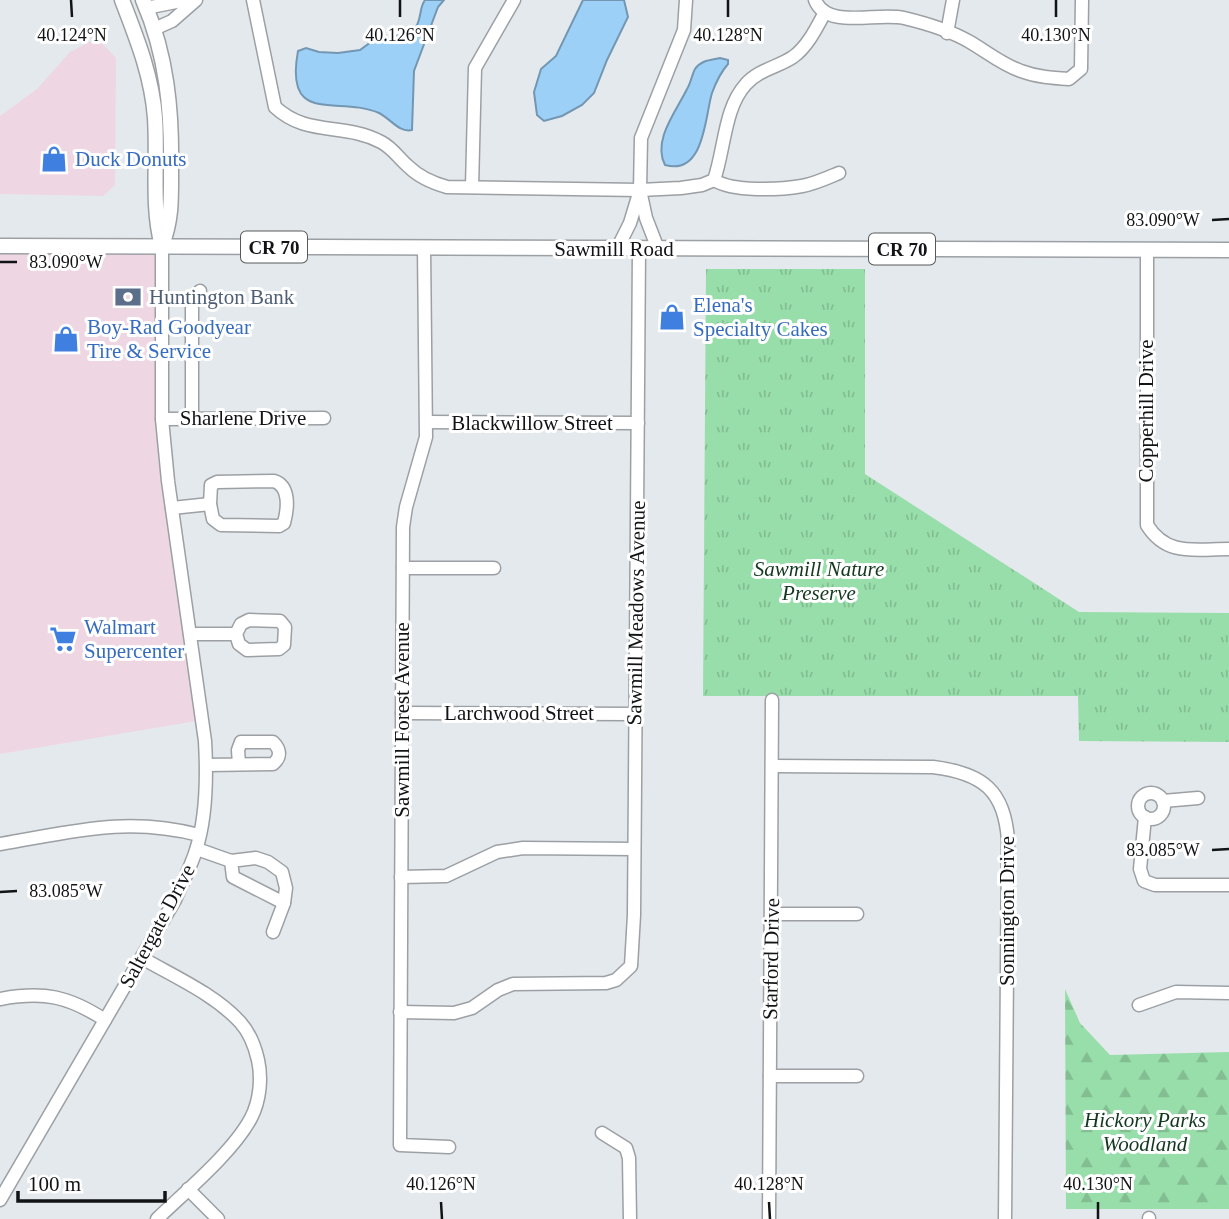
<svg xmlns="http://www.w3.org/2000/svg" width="1229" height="1219" viewBox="0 0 1229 1219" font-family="'Times New Roman',serif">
  <defs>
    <pattern id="grass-tufts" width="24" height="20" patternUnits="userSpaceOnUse" patternTransform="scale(1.75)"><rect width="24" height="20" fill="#98deaa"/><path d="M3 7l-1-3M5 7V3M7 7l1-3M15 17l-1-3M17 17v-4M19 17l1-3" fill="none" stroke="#82be91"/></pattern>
    <pattern id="forest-firs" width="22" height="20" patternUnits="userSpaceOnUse" patternTransform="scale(1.75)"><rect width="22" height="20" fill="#98deaa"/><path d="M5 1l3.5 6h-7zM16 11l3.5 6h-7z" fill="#82be91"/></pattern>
  </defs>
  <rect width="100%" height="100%" fill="#e4e9ed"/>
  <g fill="#eed7e3">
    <path d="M97 38 116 58 115 185 103 196 0 194V116L37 89 70 52Z"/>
    <path d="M0 246H162V419L202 720 0 754Z"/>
  </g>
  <path fill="url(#grass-tufts)" d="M706 269H865V474L1079 612 1229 613V742L1079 741 1078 696H703Z"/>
  <path fill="url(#forest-firs)" d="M1065 989 1080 1023 1110 1055 1229 1052V1209H1066Z"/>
  <g fill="#9dd0f6" stroke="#7397b2" stroke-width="2">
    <path d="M425 0H444L438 7 414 71 412 130C399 133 391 119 379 113 338 95 284 127 298 51L306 48 319 52 338 53 360 50 371 42 413 32C423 19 418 10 425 0Z"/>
    <path d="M583 0H624L628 17 607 60 594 93 582 105 562 116 544 121 537 115 534 92 541 69 556 56Z"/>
    <path d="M720 58 728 60V64C721 72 716 82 712 93 705 115 705 176 665 165 652 140 677 110 687 89 691 83 692 74 695 69 701 60 711 60 720 58Z"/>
  </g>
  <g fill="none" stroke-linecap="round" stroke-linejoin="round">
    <g stroke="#9ca0a4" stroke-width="15">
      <g id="minor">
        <path d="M253 0 275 107C307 137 343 122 381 142 393 148 399 159 409 167 420 178 433 183 447 187L640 190 681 188 702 185 714 180C725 148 724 108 746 84 758 70 778 67 793 57 807 47 816 29 824 14"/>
        <path d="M815 0C827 30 876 12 904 18 925 23 951 31 970 42 987 52 1003 65 1021 71 1037 77 1053 78 1069 79L1081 69 1082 0"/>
        <path d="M146 8 186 0"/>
        <path d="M154 29 172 21 196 0"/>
        <path d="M947 33 953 0"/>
        <path d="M714 180C733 192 779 190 802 186 814 184 827 178 839 173"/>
        <path d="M472 187 475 68 514 0"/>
        <path d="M640 190 646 218 658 249"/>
        <path d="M424 248 426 437 406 507 403 527 400 1145 449 1147"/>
        <path d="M617 249 630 223 640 190 641 138 684 30 686 0"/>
        <path d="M1147 250V525C1167 557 1195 549 1229 549"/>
        <path d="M192 418V303L200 291"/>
        <path d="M162 419 324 418"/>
        <path d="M427 422 638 423"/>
        <path d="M274 481C290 486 288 508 284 523L279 526 221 525 213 519 210 504 211 485 217 482Z"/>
        <path d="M172 508 210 504"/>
        <path d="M403 568H494"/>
        <path d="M249 620 280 621 285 627 284 645 279 649 247 650 239 644 236 634 241 624Z"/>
        <path d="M190 634H236"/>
        <path d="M402 713 635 714"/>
        <path d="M207 765 273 764C281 757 281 750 273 742H241L238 750 239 764"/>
        <path d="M772 766 933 767C982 773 1005 790 1008 841L1005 1219"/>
        <circle cx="1151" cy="806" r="13"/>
        <path d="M1163 801 1198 798"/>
        <path d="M1145 817 1140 869 1144 881 1155 885H1229"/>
        <path d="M0 844C72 832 126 816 199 835"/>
        <path d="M197 849 231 861 256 858 268 862 282 872 286 888 284 903 233 877 231 861"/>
        <path d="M401 877 446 876 497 852 523 848 634 849"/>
        <path d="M772 914H857"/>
        <path d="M273 932 284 903"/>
        <path d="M142 958C175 977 214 994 240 1022 250 1033 255 1047 258 1060 262 1078 260 1101 251 1118 233 1152 186 1191 157 1219"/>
        <path d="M0 999C44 991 68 996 105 1020"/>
        <path d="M1139 1005 1176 992 1229 993"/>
        <path d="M400 1012 454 1013 472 1008 498 990 513 984 606 983 616 980 631 966 634 915 639 249"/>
        <path d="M770 1076H857"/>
        <path d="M602 1133 626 1148 629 1158 630 1219"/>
        <path d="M188 1189 218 1219"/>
        <path d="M0 1200 175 900C182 883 191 867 196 850 207 816 207 776 205 741L168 481 162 419V246"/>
        <path d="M769 1219 772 700"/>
        <path d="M1149 1219V1218"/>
      </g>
    </g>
    <g stroke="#9ca0a4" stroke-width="17">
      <g id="major">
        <path d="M122 0C137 39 152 76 155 118 158 161 151 205 162 246"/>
        <path d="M143 0C167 55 172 111 171 170 171 198 172 219 162 245"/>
        <path d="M0 246 1229 250"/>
      </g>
    </g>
    <use href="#minor" stroke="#fff" stroke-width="12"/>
    <use href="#major" stroke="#fff" stroke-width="14"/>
  </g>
  <path fill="none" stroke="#111314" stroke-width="2.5" d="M71 0 72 17M400 0V17M728 0V17M1056 0V17M1212 220 1229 219M0 262H17M1212 850 1229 849M0 892 17 891M441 1202 442 1219M769 1202 770 1219M1098 1202V1219"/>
  <defs>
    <g id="shop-bare" transform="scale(2.1)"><path d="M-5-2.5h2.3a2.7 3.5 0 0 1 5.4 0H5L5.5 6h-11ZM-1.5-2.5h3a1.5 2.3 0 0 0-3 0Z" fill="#3f7fe0" stroke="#fff" stroke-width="2.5" paint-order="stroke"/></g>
    <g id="bank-bare" transform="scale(2.1)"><path d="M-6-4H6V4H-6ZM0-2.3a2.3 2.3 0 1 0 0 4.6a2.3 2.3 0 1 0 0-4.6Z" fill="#5c6f8a" stroke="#fff" stroke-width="2.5" paint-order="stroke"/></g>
    <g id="supermarket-bare" transform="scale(2.1)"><path d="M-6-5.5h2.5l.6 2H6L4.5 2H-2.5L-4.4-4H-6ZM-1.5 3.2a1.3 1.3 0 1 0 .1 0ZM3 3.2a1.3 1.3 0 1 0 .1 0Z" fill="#3f7fe0" stroke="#fff" stroke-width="2.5" paint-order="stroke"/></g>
  </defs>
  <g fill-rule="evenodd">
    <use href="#shop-bare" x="54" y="159"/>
    <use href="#bank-bare" x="128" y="297"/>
    <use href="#shop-bare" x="672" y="317"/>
    <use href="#shop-bare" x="66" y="339"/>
    <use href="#supermarket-bare" x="63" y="639"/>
  </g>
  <g text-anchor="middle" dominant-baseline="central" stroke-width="6" stroke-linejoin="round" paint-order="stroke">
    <g fill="#fff" stroke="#585a5a" stroke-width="2">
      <rect x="241" y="231.5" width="66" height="31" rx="5"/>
      <rect x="869" y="233.5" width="66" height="31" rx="5"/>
    </g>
    <g font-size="19" font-weight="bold" fill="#111314">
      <text x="274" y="247">CR 70</text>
      <text x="902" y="249">CR 70</text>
    </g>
    <g font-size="21" fill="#366cbe" stroke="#fff" text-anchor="start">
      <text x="75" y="159">Duck Donuts</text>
      <text x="693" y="305">Elena's<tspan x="693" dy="24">Specialty Cakes</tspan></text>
      <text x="87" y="327">Boy-Rad Goodyear<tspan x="87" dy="24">Tire &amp; Service</tspan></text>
      <text x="84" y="627">Walmart<tspan x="84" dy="24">Supercenter</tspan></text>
    </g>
    <g font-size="21" fill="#111314" stroke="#fff">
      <text x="614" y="249">Sawmill Road</text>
      <text transform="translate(1146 411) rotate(-90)">Copperhill Drive</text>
      <text x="243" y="418">Sharlene Drive</text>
      <text x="532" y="423">Blackwillow Street</text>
      <text transform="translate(636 613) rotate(-89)">Sawmill Meadows Avenue</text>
      <text x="519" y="713">Larchwood Street</text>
      <text transform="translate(402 720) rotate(-90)">Sawmill Forest Avenue</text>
      <text transform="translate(1007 911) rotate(-90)">Sonnington Drive</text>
      <text transform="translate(157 926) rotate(-62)">Saltergate Drive</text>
      <text transform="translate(771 959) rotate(-89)">Starford Drive</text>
    </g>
    <g font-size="21" fill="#4e5e75" stroke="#fff" text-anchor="start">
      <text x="149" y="297">Huntington Bank</text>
    </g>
    <g font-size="21" font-style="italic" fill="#13381f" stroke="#fff">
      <text x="819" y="569">Sawmill Nature<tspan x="819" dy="24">Preserve</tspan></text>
      <text x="1145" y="1120">Hickory Parks<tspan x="1145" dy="24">Woodland</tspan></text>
    </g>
  </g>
  <g font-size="18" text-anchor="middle" fill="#111314" stroke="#fff" stroke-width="6" stroke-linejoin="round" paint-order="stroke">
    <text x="72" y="41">40.124°N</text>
    <text x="400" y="41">40.126°N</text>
    <text x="728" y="41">40.128°N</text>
    <text x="1056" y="41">40.130°N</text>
    <text x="1163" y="226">83.090°W</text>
    <text x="66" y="268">83.090°W</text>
    <text x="1163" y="856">83.085°W</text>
    <text x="66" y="897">83.085°W</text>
    <text x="441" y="1190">40.126°N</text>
    <text x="769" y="1190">40.128°N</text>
    <text x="1098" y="1190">40.130°N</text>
  </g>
  <path d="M18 1191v10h147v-10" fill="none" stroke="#111314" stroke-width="3.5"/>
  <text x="28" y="1191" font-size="21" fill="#111314" stroke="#ffffff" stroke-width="5" paint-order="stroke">100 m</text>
</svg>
